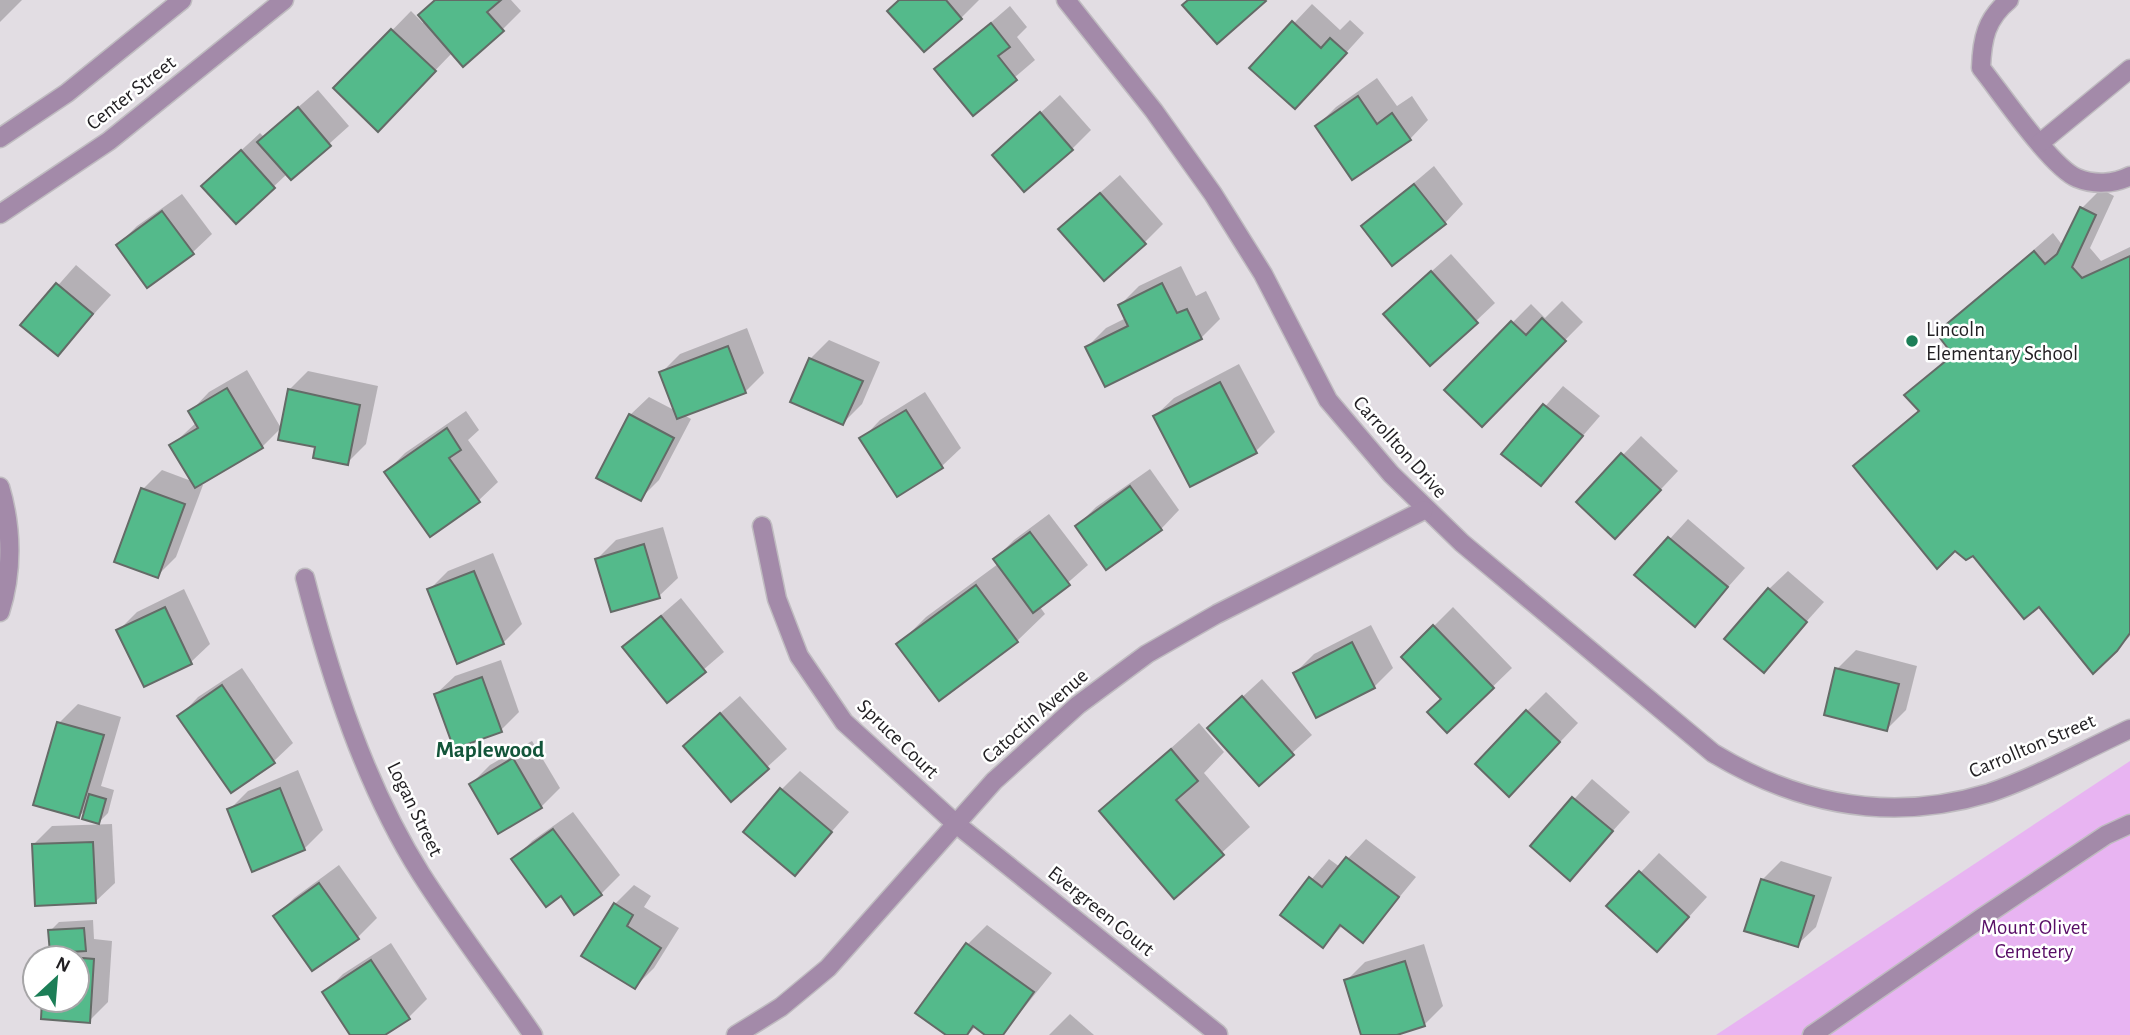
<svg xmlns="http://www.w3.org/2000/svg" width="2130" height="1035" viewBox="0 0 2130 1035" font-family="'Alegreya Sans',sans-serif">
  <rect width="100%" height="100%" fill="#e2dde3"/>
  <path fill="#e8b4f2" d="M2130 761V1035H1716Z"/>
  <g fill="#0003">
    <path d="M0 0H22L0 22Z"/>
    <path d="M436 0H511L521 11 502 30 453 52 397 110 336 88 411 11 423 23Z"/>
    <path d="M900 0H979L961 18Z"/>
    <path d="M1312 4 1340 30 1350 20 1364 33 1314 88 1252 68Z"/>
    <path d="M1010 6 1027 27 1017 37 1035 60 973 113 937 69Z"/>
    <path d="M1377 78 1397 106 1412 96 1428 120 1410 139 1317 126 1336 107Z"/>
    <path d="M318 90 349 126 291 178 287 174 236 222 222 168 260 133 264 137Z"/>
    <path d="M1060 95 1091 130 1072 149 994 155Z"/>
    <path d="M1434 166 1463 204 1445 223 1363 226Z"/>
    <path d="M1120 175 1163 224 1144 243 1079 211Z"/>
    <path d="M2101 189 2114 196 2090 248 2101 261 2130 247V636L2116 650 2039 604 1856 466 1919 410 1906 395 1954 353 1938 333 2053 233 2063 246 2082 208Z"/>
    <path d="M182 194 212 234 193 252 148 286 118 245 137 226Z"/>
    <path d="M1451 254 1495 303 1476 321 1405 295Z"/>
    <path d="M76 265 111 295 58 354 23 325Z"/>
    <path d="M1181 266 1196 296 1206 291 1220 319 1201 338 1087 347 1106 328 1126 318 1120 305 1139 286Z"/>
    <path d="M1562 301 1583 322 1482 424 1446 390 1531 304 1545 318Z"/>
    <path d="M747 328 764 373 745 392 684 415 691 419 659 480 640 499 630 415 649 397 676 411 661 373 680 354Z"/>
    <path d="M829 340 880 362 862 404 843 423 810 359Z"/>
    <path d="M1239 364 1275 432 1256 451 1155 416 1174 398Z"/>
    <path d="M247 370 281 428 262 447 198 484 203 485 176 557 157 576 143 489 162 470 194 482 172 445 197 422 191 411 209 392Z"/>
    <path d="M308 371 378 386 366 444 347 463 317 446 289 390Z"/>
    <path d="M1563 386 1600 416 1541 484 1504 454Z"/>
    <path d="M925 392 961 448 942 466 862 439 880 420Z"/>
    <path d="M466 411 479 430 468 440 498 482 479 500 430 534 386 472 405 453Z"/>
    <path d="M1641 436 1678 471 1634 518 1623 455Z"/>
    <path d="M1150 469 1179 510 1161 529 1077 526 1096 507Z"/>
    <path d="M1049 514 1088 565 1040 607 1045 614 1017 641 939 699 899 644 926 617 998 564 995 559 1014 540Z"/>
    <path d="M1688 519 1745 568 1695 624 1637 575Z"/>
    <path d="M663 527 678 578 659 596 597 559 616 540Z"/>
    <path d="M493 553 522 624 503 643 429 590 448 571Z"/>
    <path d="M1788 571 1824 602 1763 670 1769 589Z"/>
    <path d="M184 589 210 644 191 662 118 631 137 612Z"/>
    <path d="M681 598 724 652 667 701 624 647Z"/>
    <path d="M1453 607 1512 668 1447 731 1443 699 1403 657Z"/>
    <path d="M1371 625 1393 668 1374 687 1295 673 1314 654Z"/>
    <path d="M1856 650 1917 666 1906 710 1887 729 1837 669Z"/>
    <path d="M501 660 519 712 501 730 436 694 455 676Z"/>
    <path d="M242 668 293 743 274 761 231 791 180 716 198 697Z"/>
    <path d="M1262 679 1312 735 1259 783 1228 710Z"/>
    <path d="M1546 692 1578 723 1528 776 1527 711Z"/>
    <path d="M740 696 787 749 732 799 704 727Z"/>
    <path d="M78 704 121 717 101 786 114 790 108 813 99 822 87 809 79 816 59 723Z"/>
    <path d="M1199 723 1224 752 1204 773 1250 827 1174 896 1101 811Z"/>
    <path d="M532 741 560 788 541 807 499 831 471 784 490 765Z"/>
    <path d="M298 770 323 830 304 849 229 810 248 791Z"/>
    <path d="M800 771 849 812 795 873 781 790Z"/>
    <path d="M1592 779 1630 812 1570 878 1533 846Z"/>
    <path d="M573 812 620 875 601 894 514 860 532 841Z"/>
    <path d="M112 824 115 883 96 901 33 845 52 826Z"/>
    <path d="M1366 839 1416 877 1363 941 1343 925 1323 946 1282 914 1329 859 1340 867Z"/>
    <path d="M1659 853 1707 897 1676 931 1609 906Z"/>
    <path d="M1781 861 1832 877 1816 927 1797 945 1762 880Z"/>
    <path d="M339 865 377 918 358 937 313 969 275 917 294 898Z"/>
    <path d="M634 885 651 896 644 907 679 928 654 968 635 987 615 904Z"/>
    <path d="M93 920 94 939 112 941 108 1002 89 1021 44 1000H77V958H47L52 951 50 931 59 922Z"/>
    <path d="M987 925 1052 973 1002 1035H988L976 1026 968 1035H949L918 1012 968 944Z"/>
    <path d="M391 943 427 999 409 1017 382 1035H352L324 993 343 974Z"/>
    <path d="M1424 944 1443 1006 1424 1025 1391 1035H1363L1346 981 1365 962Z"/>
    <path d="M1070 1014 1094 1035H1049Z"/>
  </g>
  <g fill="#54ba8b" stroke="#646b67" stroke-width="2">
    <path d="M435 0H501L487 12 504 31 463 67 418 15Z"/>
    <path d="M899 0H946L962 19 924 52 887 11Z"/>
    <path d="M1188 0H1265L1266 1 1217 44 1182 5Z"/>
    <path d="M1292 21 1321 48 1330 38 1347 53 1295 109 1249 68Z"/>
    <path d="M991 23 1010 47 998 56 1017 80 973 116 934 69Z"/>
    <path d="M391 29 436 71 378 132 333 88Z"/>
    <path d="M1358 96 1377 124 1392 113 1411 140 1352 180 1315 126Z"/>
    <path d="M298 107 331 146 291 180 257 142Z"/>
    <path d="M1040 112 1073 150 1024 192 992 155Z"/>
    <path d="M241 150 275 188 236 224 201 186Z"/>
    <path d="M1414 184 1446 224 1392 266 1361 226Z"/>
    <path d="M1100 193 1146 244 1104 281 1058 229Z"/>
    <path d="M2080 207 2096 215 2072 267 2082 278 2130 256V633L2117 651 2093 674 2039 607 2024 619 1973 556 1966 560 1955 551 1937 569 1853 466 1919 411 1904 395 1953 355 1936 333 2034 251 2045 264 2057 254Z"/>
    <path d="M162 211 194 254 147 288 116 245Z"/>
    <path d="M1431 271 1478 323 1430 366 1383 314Z"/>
    <path d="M56 283 93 314 58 356 20 325Z"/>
    <path d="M1162 283 1177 313 1187 309 1202 339 1105 387 1085 347 1128 326 1118 305Z"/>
    <path d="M1542 318 1566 341 1482 427 1444 390 1511 321 1526 335Z"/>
    <path d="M728 346 746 393 677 419 659 372Z"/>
    <path d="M809 358 863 381 843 425 790 402Z"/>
    <path d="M1220 382 1257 453 1190 487 1153 416Z"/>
    <path d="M227 388 263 448 195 488 169 445 198 428 188 411Z"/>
    <path d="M288 389 360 405 348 465 313 458 315 447 278 440Z"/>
    <path d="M1543 404 1583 436 1541 486 1501 454Z"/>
    <path d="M906 410 943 468 897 497 859 438Z"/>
    <path d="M629 414 674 438 641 501 596 478Z"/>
    <path d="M447 428 461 450 449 458 480 502 430 537 384 472Z"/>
    <path d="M1621 453 1661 490 1615 539 1576 502Z"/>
    <path d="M1130 486 1162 530 1106 570 1075 526Z"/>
    <path d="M141 488 185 504 158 578 114 562Z"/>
    <path d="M1030 532 1070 585 1033 613 993 559Z"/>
    <path d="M1668 537 1728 587 1695 627 1634 575Z"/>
    <path d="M644 544 660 598 611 612 595 559Z"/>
    <path d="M474 571 504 644 457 664 427 589Z"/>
    <path d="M976 585 1018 642 939 701 896 644Z"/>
    <path d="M1768 588 1807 622 1764 673 1724 639Z"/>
    <path d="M165 607 192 664 144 687 116 630Z"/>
    <path d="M661 616 706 672 667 703 622 647Z"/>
    <path d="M1433 625 1494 688 1447 733 1427 712 1441 699 1401 657Z"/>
    <path d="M1352 642 1375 688 1316 718 1293 673Z"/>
    <path d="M1835 668 1899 684 1887 731 1824 715Z"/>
    <path d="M482 677 502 732 454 749 434 694Z"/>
    <path d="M222 685 275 763 231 793 177 716Z"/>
    <path d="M1242 696 1294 755 1259 786 1207 728Z"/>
    <path d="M1526 710 1560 742 1509 797 1475 764Z"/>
    <path d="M720 713 769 769 731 802 683 746Z"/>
    <path d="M57 722 104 735 79 818 33 805Z"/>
    <path d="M1171 749 1198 781 1176 800 1224 855 1174 899 1099 811Z"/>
    <path d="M513 758 542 808 498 834 469 784Z"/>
    <path d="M280 788 305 850 252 872 227 809Z"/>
    <path d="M780 788 832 832 795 876 743 832Z"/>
    <path d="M89 794 106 799 99 824 82 819Z"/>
    <path d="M1572 797 1613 831 1570 881 1530 846Z"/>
    <path d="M553 829 602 895 574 915 561 896 546 907 511 859Z"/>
    <path d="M93 842 96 903 35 906 32 844Z"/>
    <path d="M1346 857 1399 897 1363 943 1340 925 1323 948 1280 915 1309 877 1322 887Z"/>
    <path d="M1639 871 1689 917 1657 952 1606 906Z"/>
    <path d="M1761 879 1814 896 1798 947 1744 931Z"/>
    <path d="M319 883 359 939 312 971 273 916Z"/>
    <path d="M614 903 633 915 627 926 661 948 635 989 581 956Z"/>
    <path d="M84 928 86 951 50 953 48 930Z"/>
    <path d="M966 943 1034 992 1003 1035H985L973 1026 967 1035H946L915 1013Z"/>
    <path d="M45 955 94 959 90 1023 41 1019 42 1000H77V958H45Z"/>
    <path d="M371 960 410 1019 385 1035H350L322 992Z"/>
    <path d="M1405 961 1425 1026 1397 1035H1361L1344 980Z"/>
  </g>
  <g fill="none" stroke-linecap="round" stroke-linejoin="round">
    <g stroke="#bfbbc0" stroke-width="21">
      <g id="minor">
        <path d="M1066 0 1154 111 1213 194 1263 274 1328 400 1391 474 1462 543 1713 753C1799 805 1891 823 1989 793 2037 777 2084 750 2130 729"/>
        <path d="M2009 0C1986 19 1982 39 1981 68 2001 93 2051 167 2077 178 2094 185 2114 184 2130 176"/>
        <path d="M0 138 67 93 182 0"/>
        <path d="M2040 143 2130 69"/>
        <path d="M0 214 109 141 284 0"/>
        <path d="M0 487C12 527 13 572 0 612"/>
        <path d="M762 526 777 599 799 656 844 722 955 823 1218 1034"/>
        <path d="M305 578C331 679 365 785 421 874 456 929 496 981 533 1035"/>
        <path d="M736 1035 781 1007 828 968 994 781 1078 705 1147 654 1217 614 1424 510"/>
        <path d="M1812 1035 1983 917 2106 835 2130 824"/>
      </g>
    </g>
    <use href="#minor" stroke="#a38aa9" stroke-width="18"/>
  </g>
  <circle fill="#1c7e57" stroke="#fff" stroke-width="2.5" cx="1912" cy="341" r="7"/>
  <g text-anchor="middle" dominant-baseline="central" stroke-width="5" stroke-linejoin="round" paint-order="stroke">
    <g font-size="21" fill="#211f22" stroke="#fff">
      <text transform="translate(131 93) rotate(-38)">Center Street</text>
      <text transform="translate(1400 447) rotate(48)">Carrollton Drive</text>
      <text transform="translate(1035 716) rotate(-41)">Catoctin Avenue</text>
      <text transform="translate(898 739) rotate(44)">Spruce Court</text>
      <text transform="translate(2032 746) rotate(-23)">Carrollton Street</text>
      <text transform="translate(415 809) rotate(64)">Logan Street</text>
      <text transform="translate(1101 911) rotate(39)">Evergreen Court</text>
    </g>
    <g font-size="21" fill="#211f22" stroke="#fff" text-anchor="start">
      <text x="1926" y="329">Lincoln<tspan x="1926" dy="24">Elementary School</tspan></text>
    </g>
    <g font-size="21" fill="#580d66" stroke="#fff">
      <text x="2034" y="927">Mount Olivet<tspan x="2034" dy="24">Cemetery</tspan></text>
    </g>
    <g font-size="23" font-weight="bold" fill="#13553a" stroke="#fff">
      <text x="490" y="750">Maplewood</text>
    </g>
  </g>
  <g transform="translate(56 979) rotate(26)"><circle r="33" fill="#ffffff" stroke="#a6a5a7" stroke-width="2"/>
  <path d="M0-5L12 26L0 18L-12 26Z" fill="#1c7e57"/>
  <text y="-10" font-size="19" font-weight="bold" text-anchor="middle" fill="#211f22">N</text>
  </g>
</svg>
